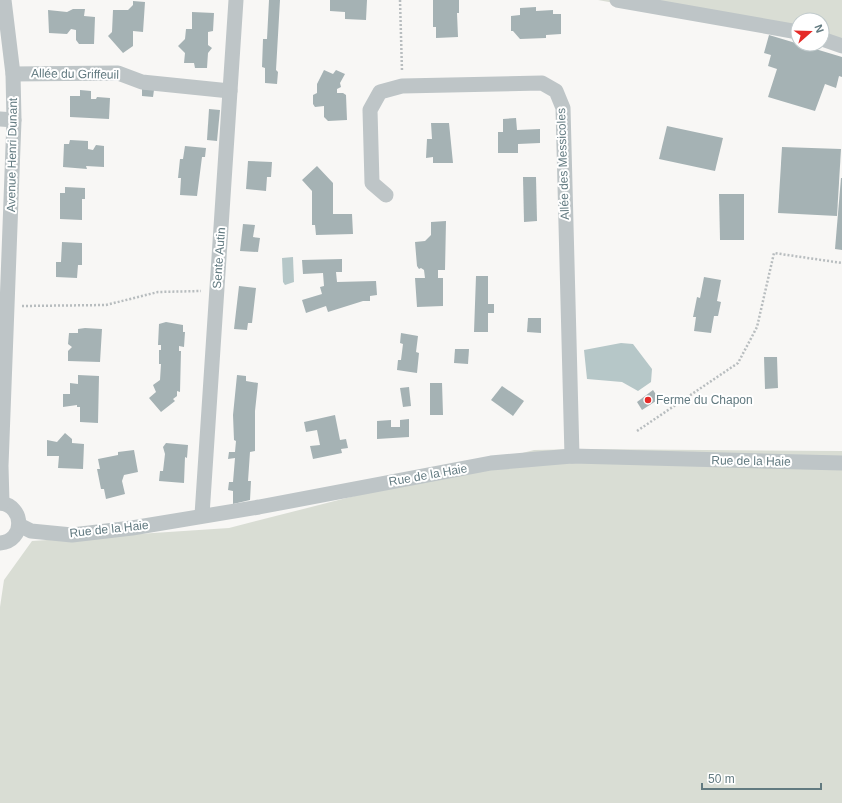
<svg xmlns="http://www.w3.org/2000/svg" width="842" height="803" viewBox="0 0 842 803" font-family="Arial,sans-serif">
  <rect width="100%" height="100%" fill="#f8f7f5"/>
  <g fill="#d9ddd4">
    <path d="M598 0H842V46L822 42V20H798V37Z"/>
    <path d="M584 449 842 451V803H0V607L4 580 32 541 229 528 534 450Z"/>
  </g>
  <g fill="#b6c7c8">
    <path d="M293 257 294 282 285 285 283 282 282 258Z"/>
    <path d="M621 343 633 344 652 369 651 382 638 391 622 382 587 379 584 350Z"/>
  </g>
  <g fill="#a5b2b4">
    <path d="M269 0H280L276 70 278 72 277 84 265 83V68L262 67 263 39H267Z"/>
    <path d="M330 0H367L366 20 345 19V12L330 11Z"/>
    <path d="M433 0H459V13H457L458 37 436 38V27H433Z"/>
    <path d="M133 1 145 2 143 32 133 31V46L123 53 108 36 112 32 113 10H128L133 5Z"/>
    <path d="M536 7V11L553 10V14H561V34L546 35V38L520 39 513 31H511V16L520 15V8Z"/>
    <path d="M73 9H85L84 16 95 17 94 44H79L76 40V30L71 29 67 34 49 33 48 10 67 12Z"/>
    <path d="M192 12 214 13 213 31 208 32V45L212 48 208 53 207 68H195L194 63H184L185 53 178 46 185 39 186 29H192Z"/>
    <path d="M769 35 842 57V77L839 76 836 88 825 84 815 111 768 97 777 69 768 66 771 55 764 53Z"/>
    <path d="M324 70 333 74 336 70 345 74 340 83 341 87 337 89V93H343L346 95 347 120 328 121 324 117V106L315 107 313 104V95L317 93V84Z"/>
    <path d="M142 89 154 90 153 97 142 96Z"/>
    <path d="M80 90 91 91V99H96L97 97 110 98 109 119 70 117V96H80Z"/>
    <path d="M209 109 220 110 217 141 207 140Z"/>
    <path d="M516 118 517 130 540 129V143L518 144V153H498V132H503V119Z"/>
    <path d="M431 123H449L453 163H433V157L426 158 427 139H432Z"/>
    <path d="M667 126 723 138 715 171 659 159Z"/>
    <path d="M70 140 88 141V149L93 150 96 145 104 146V167L86 166 87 169 63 167 64 144H69Z"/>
    <path d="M185 146 206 148 205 157H202L197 196 180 195 181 178H178L180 159H183Z"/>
    <path d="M782 147 841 149 837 216 778 213Z"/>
    <path d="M248 161 272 162 271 177H267L266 191 246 189Z"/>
    <path d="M317 166 333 183V214H352L353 234 316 235 315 225H312V191L302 180Z"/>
    <path d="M523 177H536L537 221 524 222Z"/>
    <path d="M841 178H842V250L835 249Z"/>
    <path d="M65 187 85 188V199H82V220L60 219V193H65Z"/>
    <path d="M719 194H744V240H720Z"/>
    <path d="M446 221 445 270H438V278H443V306L417 307 415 278H425L424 270 421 268 419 269 417 266 415 242 425 241 431 235V222Z"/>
    <path d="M243 224 255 225 253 237 260 238 258 252 240 251Z"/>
    <path d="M62 242 82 243V265H78L77 278 56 277V262H61Z"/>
    <path d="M342 259V272H336L337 282 376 281 377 295 370 296V301H363L328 312 326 306 306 313 302 300 322 294 320 287 324 286 323 273 303 274 302 260Z"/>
    <path d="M476 276H488V304H494V313H488V332H474Z"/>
    <path d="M704 277 721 280 717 301 721 302 718 316H714L711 333 694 331 696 317H693L697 297 700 298Z"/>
    <path d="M239 286 256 288 252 323H248L247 330 234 329Z"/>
    <path d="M528 318H541V333L527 332Z"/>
    <path d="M166 322 183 325V332H185L184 347 179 346V351H181L180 392 177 391V396L173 399 175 401 161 412 149 398 156 392 153 385 160 380 161 364H159V350H161V345H158L159 324Z"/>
    <path d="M85 328 102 329 100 362 68 361V351L72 347 68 344 69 333H78V329Z"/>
    <path d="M401 333 418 336 416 352 419 353 417 373 397 370 398 360H401L403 344 400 343Z"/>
    <path d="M455 349H469L468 364 454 363Z"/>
    <path d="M764 357H777L778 388 765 389Z"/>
    <path d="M78 375 99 376 98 423 80 422V407H77V405L63 407V394H70V383L78 384Z"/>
    <path d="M237 375 246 376V381L258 383 255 411V451L250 452 248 481H251L250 500 233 504V491L228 490 229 482H233L235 458 228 459 229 452H235L236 441 234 440 233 415Z"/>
    <path d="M430 383H442L443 415H430Z"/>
    <path d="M502 386 524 401 513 416 491 400Z"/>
    <path d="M409 387 411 406 403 407 400 388Z"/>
    <path d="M653 390 659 399 642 410 637 402Z"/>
    <path d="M335 415 340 440 346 439 348 448 341 449 342 453 313 459 310 446 320 445 317 430 306 432 304 422Z"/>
    <path d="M409 419V437L377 439V421L391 420V427H400V420Z"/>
    <path d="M65 433 72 439V443L84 444 83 469 58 468 59 456H47V440L57 442Z"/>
    <path d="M166 443 188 445 187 458 185 457 184 483 159 481 160 471H163L165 454 163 447Z"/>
    <path d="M134 450 138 472 124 475 122 481 125 494 106 499 104 489H101L97 469H100L98 459 118 455V452Z"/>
  </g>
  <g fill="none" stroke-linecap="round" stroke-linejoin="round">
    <g stroke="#b8bdbf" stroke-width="2.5" stroke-dasharray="2 2" stroke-linecap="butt">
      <path d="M400 0 402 71"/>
      <path d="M22 306 106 305 158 292 201 291"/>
      <path d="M637 431 738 363 757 327 774 253 842 263"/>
    </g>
    <g stroke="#bec5c7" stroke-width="15">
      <path d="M617 0 798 32"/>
      <path d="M822 39 842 46"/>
      <path d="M13 74 118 73 142 82 230 91"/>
      <path d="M0 119 14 120"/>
      <path d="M386 195 372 183 370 110 380 92 402 86 542 83 556 91 563 108 572 456"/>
      <path d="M0 503C25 506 25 541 0 543"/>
      <path d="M2 503 1 466 14 120 13 74 4 0"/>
      <path d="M202 515 236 0"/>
      <path d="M19 525 31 531 72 535 132 528 259 507 491 463 572 456 842 463"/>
    </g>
  </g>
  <circle fill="#e52a27" stroke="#fff" stroke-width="1.5" cx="648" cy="400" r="4"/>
  <g text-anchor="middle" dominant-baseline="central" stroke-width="4" stroke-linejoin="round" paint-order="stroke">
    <g font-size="12" fill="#627a80" stroke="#fff">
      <text transform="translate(75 74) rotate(1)">Allée du Griffeuil</text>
      <text transform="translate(12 155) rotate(-89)">Avenue Henri Dunant</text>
      <text transform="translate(563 164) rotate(-92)">Allée des Messicoles</text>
      <text transform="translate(219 258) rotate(-86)">Sente Autin</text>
      <text transform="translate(751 461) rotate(1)">Rue de la Haie</text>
      <text transform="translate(428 475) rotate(-10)">Rue de la Haie</text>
      <text transform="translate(109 529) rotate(-6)">Rue de la Haie</text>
    </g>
    <g font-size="12" fill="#627a80" stroke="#fff" text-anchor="start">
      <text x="656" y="400">Ferme du Chapon</text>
    </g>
  </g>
  <g transform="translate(810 32) rotate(70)"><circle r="19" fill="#ffffff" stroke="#c0cacc"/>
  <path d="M0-3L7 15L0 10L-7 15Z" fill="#e52a27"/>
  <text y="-6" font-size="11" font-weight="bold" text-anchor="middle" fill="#627a80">N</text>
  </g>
  <path d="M702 783v6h119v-6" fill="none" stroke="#627a80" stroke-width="2"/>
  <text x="708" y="783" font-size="12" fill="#627a80" stroke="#ffffff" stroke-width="3" paint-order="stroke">50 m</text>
</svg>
